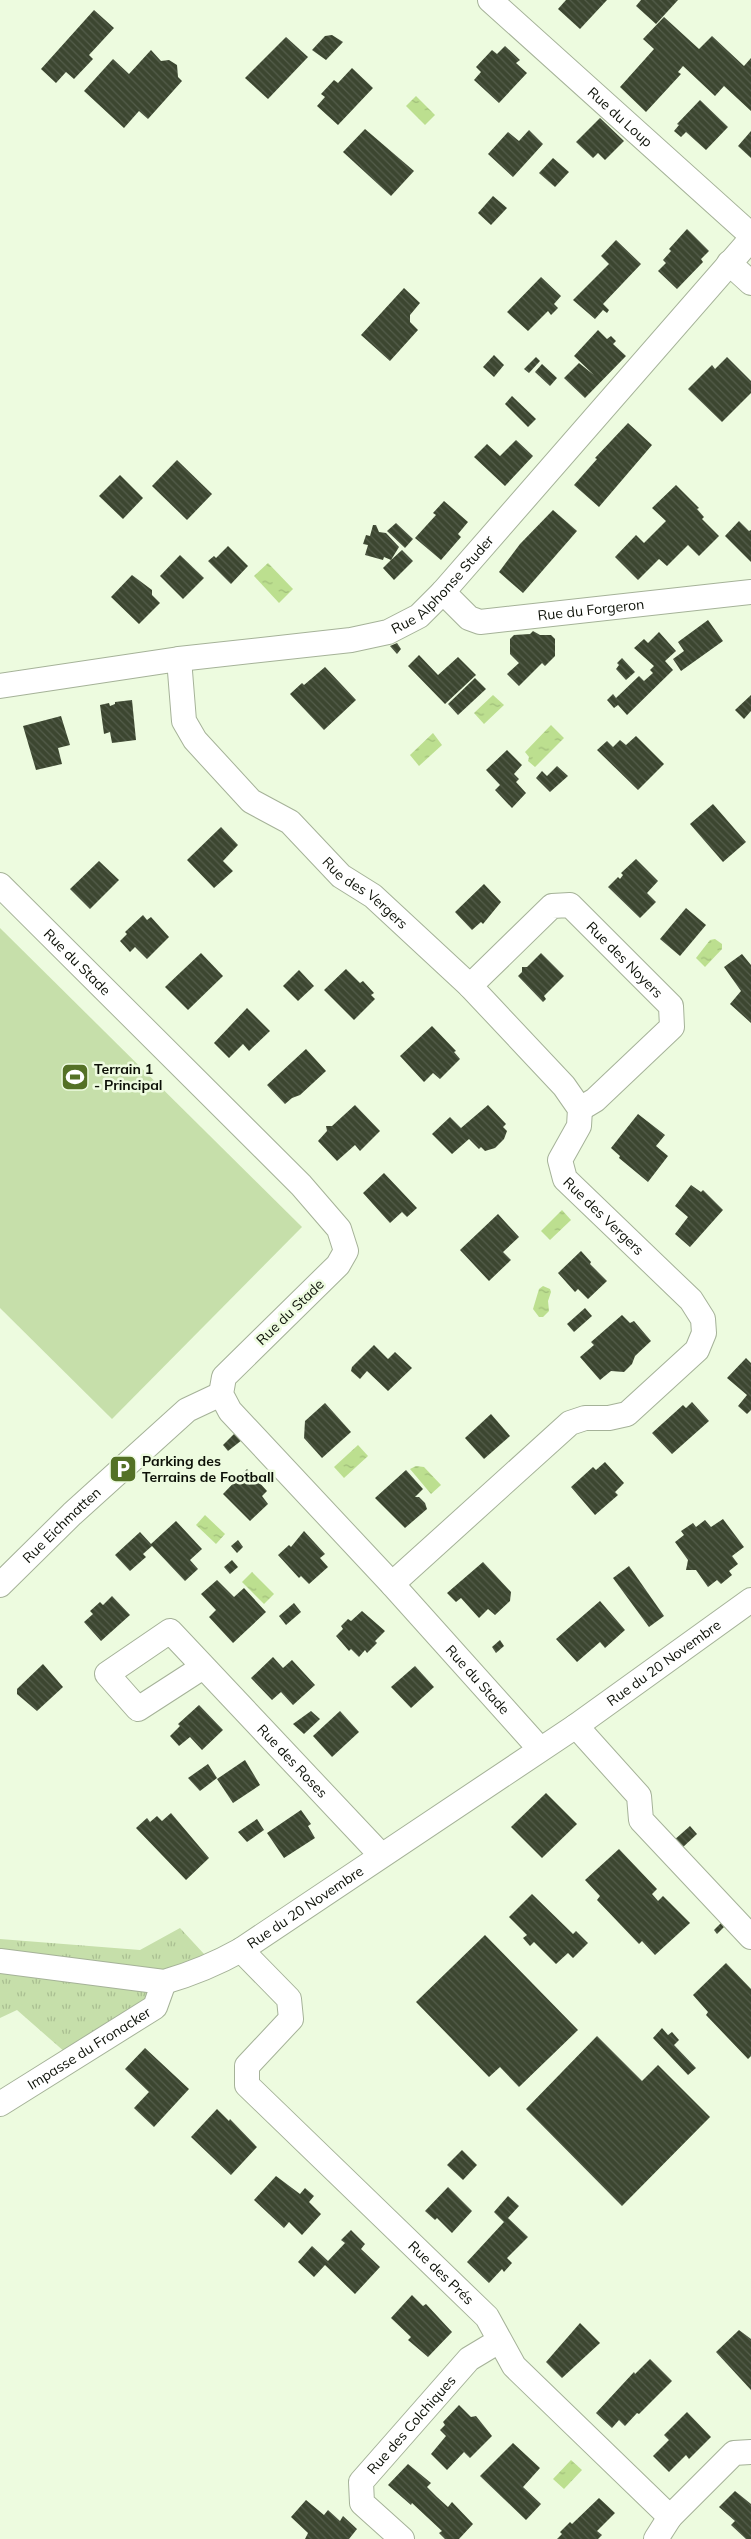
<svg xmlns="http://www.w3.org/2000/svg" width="751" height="2539" viewBox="0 0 751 2539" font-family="Mulish,sans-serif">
  <defs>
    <pattern id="grass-tufts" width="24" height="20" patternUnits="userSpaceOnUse" patternTransform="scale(1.25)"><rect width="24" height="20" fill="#c6dfaa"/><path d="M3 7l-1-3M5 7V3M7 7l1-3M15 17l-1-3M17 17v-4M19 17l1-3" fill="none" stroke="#a9be91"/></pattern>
    <pattern id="water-ripples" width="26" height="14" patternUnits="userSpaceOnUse" patternTransform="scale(1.25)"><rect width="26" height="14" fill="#bcdf8f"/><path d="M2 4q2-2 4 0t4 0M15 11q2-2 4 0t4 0" fill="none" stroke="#a0be7a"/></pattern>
    <pattern id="building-back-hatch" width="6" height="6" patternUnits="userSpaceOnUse" patternTransform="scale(1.25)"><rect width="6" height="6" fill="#3c4630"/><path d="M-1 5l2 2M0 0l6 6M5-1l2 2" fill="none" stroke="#545d4b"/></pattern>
  </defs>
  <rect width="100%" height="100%" fill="#edfbdf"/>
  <path fill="url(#grass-tufts)" d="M180 1928 217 1968 66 2053 17 2010 0 2018V1939L140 1950Z"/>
  <path fill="#c6dfaa" d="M0 928 302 1227 112 1419 0 1308Z"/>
  <g fill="url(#water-ripples)">
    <path d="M416 96 435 115 425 125 406 106Z"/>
    <path d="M268 563 293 589 279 603 254 576Z"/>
    <path d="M493 695 504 705 484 724 474 713Z"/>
    <path d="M551 725 564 738 535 767 528 761 529 757 525 752Z"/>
    <path d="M433 733 442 745 419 766 410 755Z"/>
    <path d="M715 939 722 944V949L705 967 696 958 710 940Z"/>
    <path d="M562 1210 571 1220 550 1240 541 1231Z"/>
    <path d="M543 1286 550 1289 551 1292 548 1301 549 1311 543 1317H539L533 1309 539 1289Z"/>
    <path d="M358 1445 368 1456 344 1478 334 1467Z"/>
    <path d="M416 1466 424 1467 441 1485 431 1494 410 1469Z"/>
    <path d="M205 1515 225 1534 216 1544 196 1525Z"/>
    <path d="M252 1572 274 1594 264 1604 242 1582Z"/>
    <path d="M571 2460 582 2470 564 2489 553 2479Z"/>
  </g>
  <g fill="url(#building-back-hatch)">
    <path d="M566 0H607L580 29 558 9Z"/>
    <path d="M641 0H678L656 24 636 6Z"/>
    <path d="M94 10 114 28 89 55 93 59 74 79 66 72 56 83 41 69Z"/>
    <path d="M664 17 699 49 712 36 744 66 751 58V111L724 86 715 96 683 66 678 72 681 74 646 112 620 87 654 49 643 39Z"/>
    <path d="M332 35 343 42 326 60 312 50 325 36Z"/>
    <path d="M286 37 308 57 268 99 245 78Z"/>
    <path d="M505 46 520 60 516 63 527 73 499 103 474 80 481 72 476 67 492 50 497 54Z"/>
    <path d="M151 50 161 61 169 60 177 65 178 77 182 81 148 119 139 111 124 128 84 91 113 59 129 74Z"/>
    <path d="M352 68 373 88 338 125 317 106 325 97 321 94 334 80 338 83Z"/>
    <path d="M700 100 728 127 706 150 686 132 681 137 674 131 679 125 677 124Z"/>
    <path d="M600 118 624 141 605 160 598 153 593 158 576 142Z"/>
    <path d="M365 129 414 171 391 196 343 152Z"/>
    <path d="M529 130 543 144 513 177 488 154 508 132 519 141Z"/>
    <path d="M751 131V158L738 146Z"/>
    <path d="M553 158 569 172 555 187 539 173Z"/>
    <path d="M493 196 507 208 491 225 478 213Z"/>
    <path d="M687 229 709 251 701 259 703 262 677 289 658 271 666 263 663 260 671 251 669 249Z"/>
    <path d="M616 240 641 264 603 304 609 310 607 313 603 310 595 319 573 300 609 264 601 256Z"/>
    <path d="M541 277 561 296 554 304 558 308 551 315 548 311 528 331 507 312Z"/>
    <path d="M404 288 420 303 410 315V322L418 330 390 361 361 335Z"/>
    <path d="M598 330 607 339 611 336 616 341 613 344 626 356 585 398 564 378 579 363 594 375 574 356Z"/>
    <path d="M494 355 504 365 494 377 483 367Z"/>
    <path d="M536 357 540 361 529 373 524 369Z"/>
    <path d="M727 357 751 381V393L722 422 688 389 712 365 715 369Z"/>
    <path d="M542 364 557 378 550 386 535 372Z"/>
    <path d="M512 396 536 419 528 427 505 404Z"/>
    <path d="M628 423 652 445 599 507 574 485 597 459 595 458Z"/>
    <path d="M516 440 533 456 505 486 474 457 487 444 500 456Z"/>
    <path d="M177 460 212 494 187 520 152 486Z"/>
    <path d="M120 475 143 498 123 519 99 496Z"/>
    <path d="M676 485 699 508 697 509 704 517 702 519 719 536 699 556 688 545 667 566 659 559 638 580 615 557 636 535 644 543 666 521 652 508Z"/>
    <path d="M444 501 468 522 458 534 461 537 441 560 415 538 436 515 433 513Z"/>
    <path d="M553 510 577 531 523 593 499 572 520 544Z"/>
    <path d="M739 521 749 531 751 530V562L725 536Z"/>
    <path d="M396 523 413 539 405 548 387 531Z"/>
    <path d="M373 525H376L379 532 386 533 399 547 391 560 402 550 413 561 394 580 383 568 391 560 384 557 383 560 365 555 368 545 363 544 366 535 370 536Z"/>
    <path d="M228 546 248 566 231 584 208 561 214 556 216 558Z"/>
    <path d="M180 555 204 578 183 599 160 576Z"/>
    <path d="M132 575 152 590V595L160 603 139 624 111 597Z"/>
    <path d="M708 620 723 641 681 671 673 659 684 651 678 642Z"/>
    <path d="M533 631 540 635H551L555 639V656L545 666 542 663 519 686 507 674 519 663 510 654V639L514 635 530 634Z"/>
    <path d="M659 632 676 651 665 661 673 670 627 715 618 705 614 708 607 700 613 694 616 698 639 676 644 681 653 673 650 670 654 666 634 648 644 639 648 643Z"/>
    <path d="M397 643 401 649 397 654 390 646Z"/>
    <path d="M419 655 438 675 458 657 476 675 445 704 408 666Z"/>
    <path d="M622 658 635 672 626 680 616 669 619 665 617 663Z"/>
    <path d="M325 667 356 700 324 730 290 694 302 683 304 685Z"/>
    <path d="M475 678 486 689 458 715 448 704Z"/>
    <path d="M751 695V711L744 719 735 710Z"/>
    <path d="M132 700 136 740 112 743 110 732 104 734 100 705 109 703 110 706 115 704V702Z"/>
    <path d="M61 716 70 745 58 748 62 764 36 770 23 726Z"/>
    <path d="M636 736 664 764 638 790 597 750 607 741 613 747 620 740 626 745Z"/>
    <path d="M507 750 522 765 514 774 519 779 516 782 526 793 512 808 495 790 500 785 486 770Z"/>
    <path d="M557 766 568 776 550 792 536 778 542 771 547 776Z"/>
    <path d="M713 804 746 842 723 862 690 824Z"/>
    <path d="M221 827 238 845 223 861 233 871 214 888 187 860Z"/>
    <path d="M636 859 658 881 647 893 656 902 640 918 608 887 618 877 620 879 623 875 621 873Z"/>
    <path d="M99 861 119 880 90 909 70 889Z"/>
    <path d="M484 884 501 902 483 924 481 922 472 930 455 912Z"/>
    <path d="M686 908 706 925 680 956 660 939Z"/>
    <path d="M143 915 147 920 151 917 169 937 147 959 135 947 130 952 120 941 127 934 125 932Z"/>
    <path d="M201 953 223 976 188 1010 165 987Z"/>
    <path d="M541 953 564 976 544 996 546 999 543 1002 518 976 522 972V967H527Z"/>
    <path d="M742 954 751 965V1023L730 1004 741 991 724 967Z"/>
    <path d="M346 969 360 983 363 981 374 993 371 995 375 999 354 1020 324 990Z"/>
    <path d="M299 970 314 986 298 1001 283 986Z"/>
    <path d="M247 1008 270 1031 249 1051 243 1044 229 1058 214 1043Z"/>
    <path d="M432 1026 456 1051 454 1052 460 1059 440 1079 433 1073 424 1082 400 1056Z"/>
    <path d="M306 1049 326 1071 300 1095 292 1098 285 1104 267 1085Z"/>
    <path d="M355 1105 380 1131 360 1151 355 1145 337 1161 318 1141 327 1131 326 1126H332Z"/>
    <path d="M488 1105 506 1124 503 1127 507 1131 504 1139 495 1148 485 1151 481 1147 479 1149 469 1139 452 1154 432 1134 450 1117 461 1128Z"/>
    <path d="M638 1114 665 1135 656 1146 668 1156 648 1182 619 1158 620 1156 611 1148Z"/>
    <path d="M384 1173 417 1208 407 1217 402 1212 390 1223 363 1193Z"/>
    <path d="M691 1185 701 1192 703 1190 723 1210 690 1247 675 1234 688 1217 675 1206Z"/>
    <path d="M498 1214 519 1237 503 1252 511 1260 489 1281 460 1250Z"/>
    <path d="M581 1251 591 1262 590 1264 607 1281 588 1299 578 1289 575 1292 558 1273Z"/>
    <path d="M585 1308 592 1316 574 1332 567 1324Z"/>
    <path d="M622 1315 630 1323 634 1321 651 1341 635 1356 632 1364 624 1372 611 1371 600 1380 580 1357 594 1345 591 1342Z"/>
    <path d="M374 1345 388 1359 395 1352 412 1368 388 1391 367 1371 360 1379 351 1371 352 1367Z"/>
    <path d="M746 1358 751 1363V1410L747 1414 738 1406 747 1395 727 1378Z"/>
    <path d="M692 1402 709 1421 672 1454 652 1433 683 1405 686 1408Z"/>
    <path d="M325 1403 351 1432 322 1458 304 1438 305 1421Z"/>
    <path d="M491 1414 510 1436 484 1459 465 1438Z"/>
    <path d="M235 1433 242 1440 228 1451 223 1445Z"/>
    <path d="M605 1462 624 1483 615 1492 618 1495 595 1515 571 1487 593 1467 596 1470Z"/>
    <path d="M247 1469 267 1491 262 1496 268 1504 250 1521 223 1494Z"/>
    <path d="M406 1470 423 1489 415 1497H419L425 1503 427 1509 405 1528 375 1498Z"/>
    <path d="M723 1519 744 1547 732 1556 738 1564 729 1571 732 1575 721 1584 717 1580 708 1587 696 1570H686L688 1560 675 1542 684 1535 681 1531 693 1523 696 1527 705 1520 711 1527Z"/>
    <path d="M176 1521 202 1549 190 1560 198 1569 185 1581 152 1546 143 1554 146 1557 130 1571 115 1555 140 1532 151 1544Z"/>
    <path d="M304 1531 325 1554 320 1558 328 1567 309 1584 301 1576 299 1578 278 1555 289 1545 291 1547Z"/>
    <path d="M238 1540 243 1547 237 1553 231 1546Z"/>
    <path d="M232 1560 238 1567 230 1574 224 1567Z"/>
    <path d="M483 1562 511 1592 510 1601 495 1615 488 1609 479 1618 461 1598 456 1602 447 1593Z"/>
    <path d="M629 1566 664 1616 649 1627 613 1578Z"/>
    <path d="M217 1580 234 1597 244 1588 266 1612 233 1643 209 1617 216 1610 201 1594Z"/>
    <path d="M112 1596 130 1615 101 1641 84 1622 93 1614 90 1611 100 1602 103 1605Z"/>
    <path d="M600 1601 625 1630 605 1648 600 1642 577 1662 556 1639Z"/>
    <path d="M294 1603 301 1612 286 1625 279 1616Z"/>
    <path d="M362 1611 385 1631 375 1641 377 1643 367 1653 365 1650 359 1657 351 1649 349 1651 336 1636 343 1629 341 1626 348 1619 351 1621Z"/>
    <path d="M500 1640 504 1646 496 1653 492 1647Z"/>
    <path d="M273 1657 283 1668 292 1660 315 1685 293 1705 281 1692 272 1700 251 1678Z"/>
    <path d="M43 1664 63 1687 37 1711 17 1694V1689Z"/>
    <path d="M415 1666 434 1687 411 1708 391 1687Z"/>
    <path d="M199 1705 223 1730 202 1750 190 1737 179 1746 170 1736 180 1726 178 1724Z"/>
    <path d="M311 1711 320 1719 304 1734 293 1724Z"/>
    <path d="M340 1711 359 1732 332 1757 313 1736Z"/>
    <path d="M245 1760 260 1785 233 1803 217 1779Z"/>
    <path d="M208 1764 217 1778 200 1791 188 1778Z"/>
    <path d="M546 1793 577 1824 542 1858 511 1827Z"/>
    <path d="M301 1810 311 1824 308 1826 315 1838 284 1858 267 1833Z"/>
    <path d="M171 1813 209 1858 186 1880 136 1828 147 1818 150 1822 157 1816 162 1821Z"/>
    <path d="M257 1819 264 1830 247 1842 238 1832Z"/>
    <path d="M690 1826 697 1834 681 1849 673 1841Z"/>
    <path d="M619 1849 657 1889 652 1894 658 1901 663 1896 690 1923 655 1955 642 1941 639 1944 597 1900 600 1896 585 1880Z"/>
    <path d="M532 1894 573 1934 576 1931 588 1943 573 1958 568 1953 556 1964 534 1942 530 1946 523 1938 527 1935 509 1917Z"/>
    <path d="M721 1923 724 1927 717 1934 714 1930Z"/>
    <path d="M485 1935 578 2030 519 2087 500 2067 489 2077 416 2002Z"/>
    <path d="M726 1963 751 1989V2056L748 2059 706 2015 708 2012 693 1995Z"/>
    <path d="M662 2028 668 2035 672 2032 679 2040 674 2045 696 2068 688 2075 653 2038Z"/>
    <path d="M597 2036 642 2081 658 2065 710 2117 622 2206 526 2109Z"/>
    <path d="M145 2048 189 2089 154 2127 134 2108 149 2092 125 2069Z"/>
    <path d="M217 2109 229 2121 230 2119 257 2147 231 2175 191 2137Z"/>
    <path d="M462 2150 477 2165 463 2180 447 2165Z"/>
    <path d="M276 2176 300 2194 305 2188 314 2196 309 2202 321 2214 302 2235 289 2222 284 2228 254 2200Z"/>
    <path d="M448 2187 472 2211 452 2233 437 2218 435 2220 425 2211Z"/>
    <path d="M508 2196 519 2206 508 2218 528 2237 507 2258 512 2263 504 2272 502 2269 489 2283 467 2262 504 2222 494 2212Z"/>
    <path d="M351 2230 365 2244 361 2249 380 2267 355 2294 325 2265 314 2277 298 2262 312 2246 328 2261 345 2243 341 2240Z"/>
    <path d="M412 2295 423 2306 426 2304 452 2332 428 2357 408 2340 411 2337 391 2318Z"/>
    <path d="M580 2323 600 2343 562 2378 546 2362Z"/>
    <path d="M739 2330 751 2339V2390L716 2352Z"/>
    <path d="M650 2359 672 2381 639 2414 637 2413 625 2426 619 2420 612 2428 596 2413 634 2372 635 2374Z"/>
    <path d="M459 2405 471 2417 476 2416 492 2436 470 2458 464 2452 447 2470 431 2454 446 2436 440 2430 445 2425 443 2422Z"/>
    <path d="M687 2412 711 2437 689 2459 686 2455 669 2472 653 2456 669 2440 664 2435Z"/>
    <path d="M513 2443 540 2468 523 2487 541 2504 526 2520 480 2476Z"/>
    <path d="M408 2464 431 2483 427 2487 437 2497 448 2507 452 2502 473 2524 459 2539H445L439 2533 442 2531 412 2503 411 2505 388 2485Z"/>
    <path d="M735 2491 751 2504V2539H746L731 2525 735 2521 719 2507Z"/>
    <path d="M599 2498 615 2513 597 2531 602 2535 598 2539H557L562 2534 560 2532 570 2522 572 2524Z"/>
    <path d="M306 2500 324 2515 328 2510 340 2521 343 2516 357 2529 349 2539H305L308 2533 291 2517Z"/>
  </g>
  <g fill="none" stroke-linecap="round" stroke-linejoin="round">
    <g stroke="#a5b298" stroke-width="26">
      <g id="minor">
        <path id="s1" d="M490 0 751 235"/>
        <path d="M729 263 751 283"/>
        <path id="s2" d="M443 592 469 618 480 622 751 592"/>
        <path id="s3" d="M179 659 184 721 195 740 251 801 290 822 341 876 373 896 470 986 564 1086 580 1109 579 1126 560 1160 565 1179 691 1300 703 1319 704 1333 697 1350 627 1414 609 1418H585L570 1423 392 1584"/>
        <path id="s4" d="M0 686 179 659 351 640 388 632 419 616 443 592 751 239"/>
        <path id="s5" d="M0 885 301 1185 339 1229 346 1251 338 1265 224 1377 221 1394 230 1411 392 1584 540 1749"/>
        <path id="s6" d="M470 986 552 906 570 905 671 1006 672 1027 595 1100 580 1109"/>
        <path id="s7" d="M0 1585 72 1514 187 1410 221 1394"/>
        <path id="s8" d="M203 1667 138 1709 107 1674 170 1631 381 1855"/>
        <path d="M576 1726 639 1796 641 1820 751 1937"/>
        <path id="s9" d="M241 1950 289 1999 291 2019 247 2066V2085L487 2317 514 2366 670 2517 734 2453 751 2452"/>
        <path id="s10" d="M0 1961 164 1982C192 1974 216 1964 241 1950L576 1726 751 1600"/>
        <path id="s11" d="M0 2104 155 2007 164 1982"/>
        <path id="s12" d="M402 2539 362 2503 361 2482 469 2359 499 2341"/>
        <path d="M656 2539 670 2517"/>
      </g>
    </g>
    <use href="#minor" stroke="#fff" stroke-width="24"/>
  </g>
  <defs>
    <g id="stadium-square" transform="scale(1.4375)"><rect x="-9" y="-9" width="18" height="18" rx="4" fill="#547126" stroke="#edfbdf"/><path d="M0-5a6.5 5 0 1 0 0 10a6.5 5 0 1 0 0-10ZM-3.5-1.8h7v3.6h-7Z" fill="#fff"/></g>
    <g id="parking-square" transform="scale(1.4375)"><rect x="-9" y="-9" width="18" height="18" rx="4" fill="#547126" stroke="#edfbdf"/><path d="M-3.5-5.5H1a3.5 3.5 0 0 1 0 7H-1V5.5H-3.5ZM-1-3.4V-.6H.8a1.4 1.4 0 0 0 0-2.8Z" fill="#fff"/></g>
  </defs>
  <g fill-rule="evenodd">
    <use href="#stadium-square" x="75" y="1077"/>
    <use href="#parking-square" x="123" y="1469"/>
  </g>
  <g text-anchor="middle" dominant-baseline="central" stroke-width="5" stroke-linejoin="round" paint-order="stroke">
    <g font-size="14" fill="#0c1007" stroke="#edfbdf">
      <text stroke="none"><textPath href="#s1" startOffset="175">Rue du Loup</textPath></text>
      <text stroke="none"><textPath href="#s4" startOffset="465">Rue Alphonse Studer</textPath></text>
      <text stroke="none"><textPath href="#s2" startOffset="160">Rue du Forgeron</textPath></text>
      <text stroke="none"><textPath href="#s3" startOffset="315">Rue des Vergers</textPath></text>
      <text stroke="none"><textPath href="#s6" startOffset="210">Rue des Noyers</textPath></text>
      <text stroke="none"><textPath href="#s5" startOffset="109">Rue du Stade</textPath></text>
      <text stroke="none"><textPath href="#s3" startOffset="750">Rue des Vergers</textPath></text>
      <text transform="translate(290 1312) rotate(-44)">Rue du Stade</text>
      <text stroke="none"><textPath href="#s7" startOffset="86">Rue Eichmatten</textPath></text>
      <text stroke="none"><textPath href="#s10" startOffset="760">Rue du 20 Novembre</textPath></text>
      <text stroke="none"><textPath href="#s5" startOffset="1084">Rue du Stade</textPath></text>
      <text stroke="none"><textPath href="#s8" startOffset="379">Rue des Roses</textPath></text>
      <text stroke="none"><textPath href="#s10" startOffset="326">Rue du 20 Novembre</textPath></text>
      <text stroke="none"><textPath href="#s11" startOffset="105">Impasse du Fronacker</textPath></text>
      <text stroke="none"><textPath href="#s9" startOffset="442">Rue des Prés</textPath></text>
      <text stroke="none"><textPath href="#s12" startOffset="151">Rue des Colchiques</textPath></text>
    </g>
    <g font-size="14" font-weight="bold" fill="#0c1007" stroke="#edfbdf" text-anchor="start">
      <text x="94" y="1069">Terrain 1<tspan x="94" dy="16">- Principal</tspan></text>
      <text x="142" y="1461">Parking des<tspan x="142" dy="16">Terrains de Football</tspan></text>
    </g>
  </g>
</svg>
